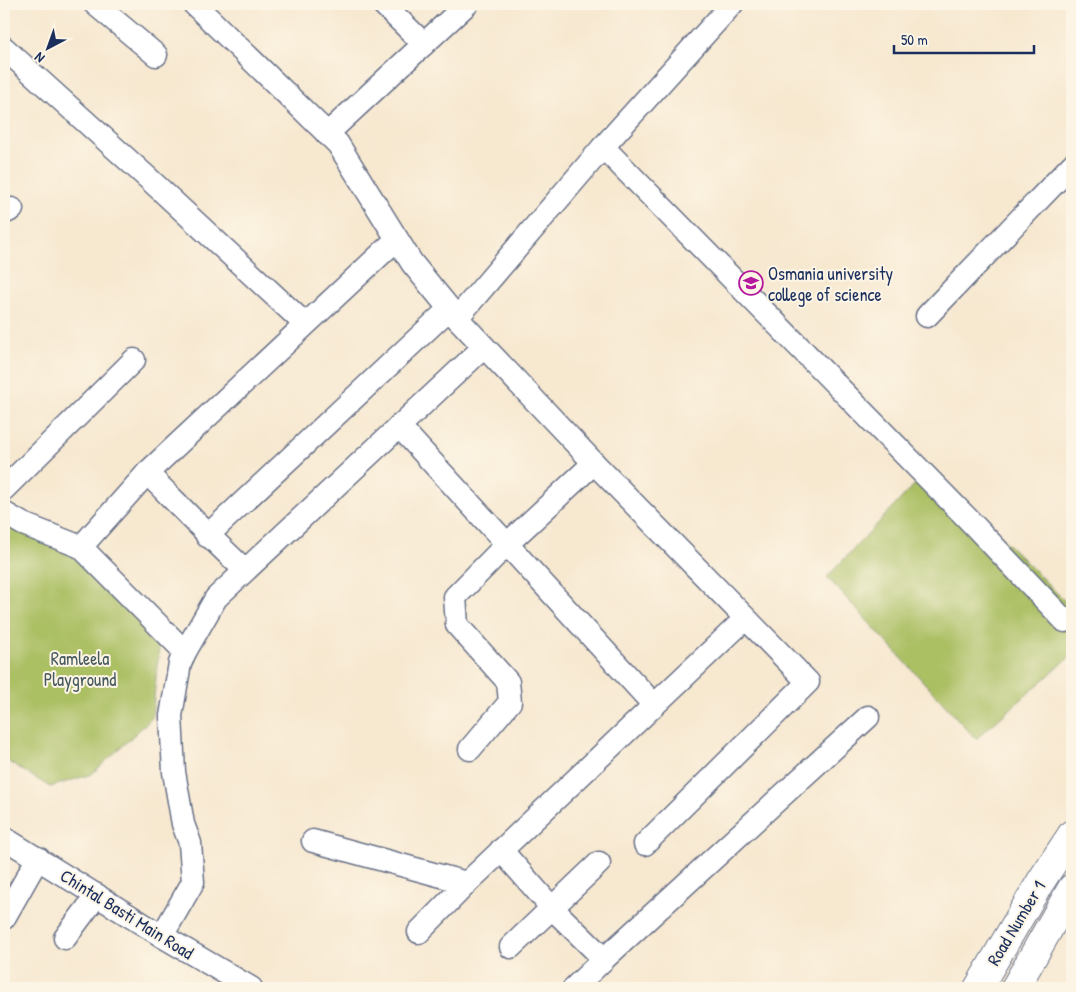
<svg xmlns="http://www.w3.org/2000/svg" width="1076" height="992" viewBox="0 0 1076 992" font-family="'Patrick Hand',sans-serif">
  <rect width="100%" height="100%" fill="#fcf5e5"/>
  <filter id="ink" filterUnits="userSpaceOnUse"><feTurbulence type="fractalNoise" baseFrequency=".02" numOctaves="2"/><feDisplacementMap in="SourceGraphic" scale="10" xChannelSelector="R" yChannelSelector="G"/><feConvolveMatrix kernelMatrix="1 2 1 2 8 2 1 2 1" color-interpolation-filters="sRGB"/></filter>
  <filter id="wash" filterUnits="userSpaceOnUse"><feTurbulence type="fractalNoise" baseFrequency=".0096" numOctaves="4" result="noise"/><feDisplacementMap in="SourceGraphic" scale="20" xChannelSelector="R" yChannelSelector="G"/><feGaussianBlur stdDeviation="1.12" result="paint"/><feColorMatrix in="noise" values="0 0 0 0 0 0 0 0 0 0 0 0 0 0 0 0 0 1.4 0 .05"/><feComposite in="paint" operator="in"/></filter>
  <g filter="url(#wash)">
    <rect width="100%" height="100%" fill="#f7e8d0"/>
    <g fill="#abbf63" stroke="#637760">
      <path d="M931 467 1072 608V655L976 739 827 577Z"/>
      <path d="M4 520 72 556 160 638 152 718 92 774 50 787 4 759Z"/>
    </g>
  </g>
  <g filter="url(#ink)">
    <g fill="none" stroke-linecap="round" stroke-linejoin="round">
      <g stroke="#687086" stroke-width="25">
        <g id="minor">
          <path d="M95 4 156 55"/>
          <path d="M194 4 338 144 412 263 457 318 594 463 808 682 645 844"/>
          <path d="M383 4 424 44"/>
          <path d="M4 48 149 179 305 324"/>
          <path d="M327 134 467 4"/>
          <path d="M603 147 967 518 1065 621"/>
          <path d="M4 213 12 209"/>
          <path d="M927 316 1072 165"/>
          <path d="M457 318 603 147 732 4"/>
          <path d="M399 426 654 705"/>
          <path d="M147 473C180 506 211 539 245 570"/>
          <path d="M4 489 134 360"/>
          <path d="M4 513 23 524 81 547 147 473 397 239"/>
          <path d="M207 536 449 309"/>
          <path d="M81 547 185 652"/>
          <path d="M470 749 510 702 508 682 457 625 455 597 506 545 594 463"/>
          <path d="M4 838 162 936 251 988"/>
          <path d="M313 841 467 883 745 619"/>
          <path d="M501 850 552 908 604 959"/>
          <path d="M4 918 38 858"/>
          <path d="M419 932 467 883"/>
          <path d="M162 936 193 882 190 843 183 824 174 772 171 716 180 663 185 652 216 598 484 347"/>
          <path d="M65 938 97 895"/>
          <path d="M511 947 599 863"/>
          <path d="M574 988 604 959 868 717"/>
        </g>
      </g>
      <g stroke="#687086" stroke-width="30">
        <g id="major">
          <path d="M978 988 1041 881 1072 834"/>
          <path d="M1015 988 1072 888"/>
        </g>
      </g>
      <use href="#minor" stroke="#fff" stroke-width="22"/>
      <use href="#major" stroke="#fff" stroke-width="28"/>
    </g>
  </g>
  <defs>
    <g id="university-ring" transform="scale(1.25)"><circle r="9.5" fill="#fcf5e5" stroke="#b5179e" stroke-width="1.5"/><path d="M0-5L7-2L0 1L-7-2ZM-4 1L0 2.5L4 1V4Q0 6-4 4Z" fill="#b5179e"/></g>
  </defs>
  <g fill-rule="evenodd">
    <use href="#university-ring" x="751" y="283"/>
  </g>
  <g text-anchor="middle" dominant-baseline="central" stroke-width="4" stroke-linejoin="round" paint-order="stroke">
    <g font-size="18" fill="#1b2f5e" stroke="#fcf5e5" text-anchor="start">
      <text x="768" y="273">Osmania university<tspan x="768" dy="21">college of science</tspan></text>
    </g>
    <g font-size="18" fill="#465a60" stroke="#fcf5e5">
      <text x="80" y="658">Ramleela<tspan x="80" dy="21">Playground</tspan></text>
    </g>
    <g font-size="18" fill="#1b2f5e" stroke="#fcf5e5">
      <text transform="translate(127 914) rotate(32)">Chintal Basti Main Road</text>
      <text transform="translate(1016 923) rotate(-59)">Road Number 1</text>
    </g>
  </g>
  <rect width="1076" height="992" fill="none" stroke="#fcf5e5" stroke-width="20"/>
  <g transform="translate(48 48) rotate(221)" stroke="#fcf5e5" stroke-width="4" paint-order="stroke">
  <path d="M0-4L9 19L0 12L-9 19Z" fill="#1b2f5e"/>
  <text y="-8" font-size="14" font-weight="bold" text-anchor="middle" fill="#1b2f5e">N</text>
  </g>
  <path d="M894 45v8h140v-8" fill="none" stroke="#1b2f5e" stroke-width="2.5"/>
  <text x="901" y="45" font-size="15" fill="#1b2f5e" stroke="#fcf5e5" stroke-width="4" paint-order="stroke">50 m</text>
</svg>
